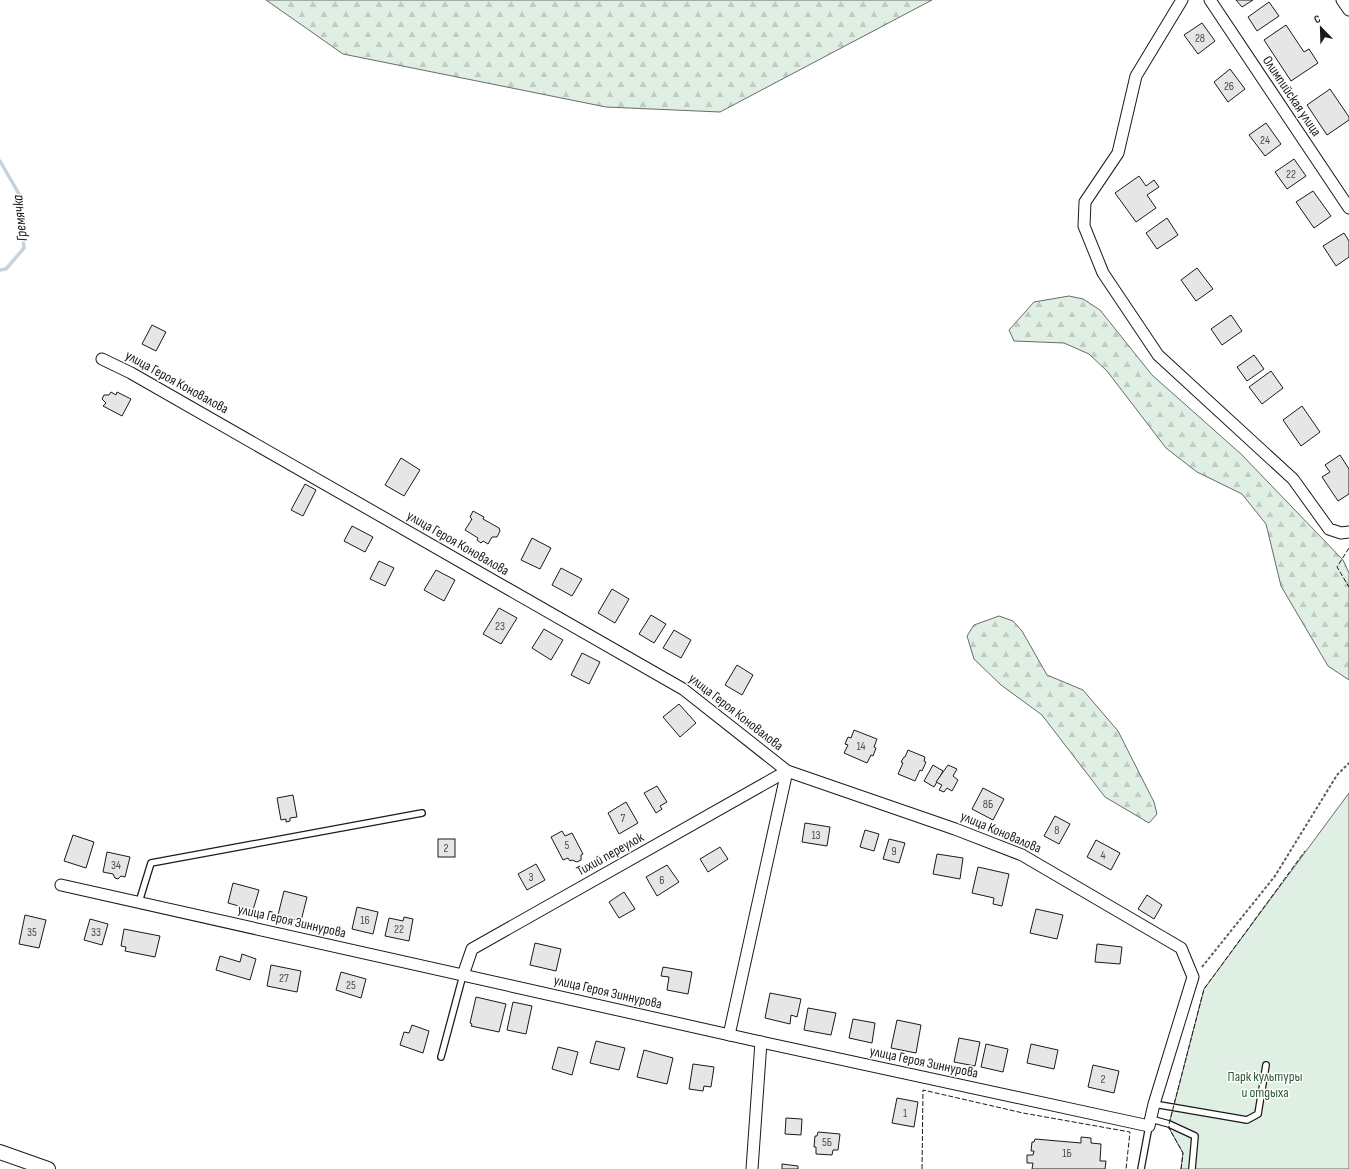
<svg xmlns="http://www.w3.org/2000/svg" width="1349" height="1169" viewBox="0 0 1349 1169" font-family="'Sofia Sans Condensed',sans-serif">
  <defs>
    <pattern id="forest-firs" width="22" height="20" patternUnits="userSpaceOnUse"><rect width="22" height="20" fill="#e0efe3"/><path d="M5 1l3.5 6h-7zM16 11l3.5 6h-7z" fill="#c0ccc2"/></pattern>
  </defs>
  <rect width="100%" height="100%" fill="#fff"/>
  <g fill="url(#forest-firs)" stroke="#6a6a6a">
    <path d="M266 0H932L720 112 606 107 343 54Z"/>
    <path d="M1069 296 1083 299 1100 310 1152 375 1241 454 1343 560 1349 573V680L1328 666 1281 586 1266 524 1242 494 1197 472 1166 448 1107 371 1089 354 1064 343 1014 341 1009 330 1034 302Z"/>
    <path d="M999 616 1013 621 1022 631 1047 675 1083 690 1118 731 1154 802 1157 814 1149 823 1105 797 1042 715 1001 685 974 659 967 636 974 625Z"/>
  </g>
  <path fill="#e0efe3" stroke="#6a6a6a" d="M1349 793V1169H1181L1183 1153 1169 1128V1124L1204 989Z"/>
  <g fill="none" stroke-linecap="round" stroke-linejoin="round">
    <path stroke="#c6d2dc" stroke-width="3.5" d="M0 161 19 194 24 248 6 269 0 270"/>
  </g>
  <g fill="#e6e6e6" stroke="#1a1a1a">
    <path d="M1236 0H1253L1242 7Z"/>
    <path d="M1269 2 1279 16 1257 31 1248 17Z"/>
    <path d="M1202 23 1215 41 1198 54 1184 35Z"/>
    <path d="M1286 25 1304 52 1309 49 1318 63 1291 81 1264 40Z"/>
    <path d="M1230 69 1245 89 1228 102 1214 82Z"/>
    <path d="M1330 89 1349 117V120L1327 135 1307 105Z"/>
    <path d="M1266 123 1281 144 1265 156 1249 135Z"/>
    <path d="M1294 159 1306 176 1287 189 1275 172Z"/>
    <path d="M1139 176 1146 186 1154 180 1159 187 1147 195 1156 208 1136 222 1115 193Z"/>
    <path d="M1313 191 1331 216 1314 228 1296 202Z"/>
    <path d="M1167 218 1178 235 1157 249 1146 233Z"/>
    <path d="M1344 233 1349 241V257L1336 266 1323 246Z"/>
    <path d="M1197 268 1213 289 1196 301 1181 280Z"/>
    <path d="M1231 315 1242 331 1222 345 1211 329Z"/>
    <path d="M152 325 166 332 156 351 142 344Z"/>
    <path d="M1254 355 1264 369 1247 381 1237 367Z"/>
    <path d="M1271 371 1283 388 1262 404 1249 387Z"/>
    <path d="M111 392 116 395 117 392 131 399 122 416 103 406 106 403 102 399 104 395H109Z"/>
    <path d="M1302 406 1320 432 1301 446 1283 420Z"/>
    <path d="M1340 455 1349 469V494L1338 501 1322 477 1330 472 1325 465Z"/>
    <path d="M401 458 420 470 404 496 385 485Z"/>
    <path d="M305 484 316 490 303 516 291 510Z"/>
    <path d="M473 511 484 517 483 519 499 528 500 531 497 537H492L488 544 483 541 481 543 477 540 478 538 465 530 472 519 470 517Z"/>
    <path d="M352 526 373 537 365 552 344 541Z"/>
    <path d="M532 538 551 548 540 569 521 560Z"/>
    <path d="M379 561 394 568 385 586 370 579Z"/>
    <path d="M561 568 582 579 572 596 552 585Z"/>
    <path d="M436 570 455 580 444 601 424 590Z"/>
    <path d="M612 589 629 599 615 623 598 613Z"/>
    <path d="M499 608 517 618 501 644 483 634Z"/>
    <path d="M651 615 666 624 654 643 639 634Z"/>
    <path d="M544 629 563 640 551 660 532 648Z"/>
    <path d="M674 630 691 640 681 658 663 648Z"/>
    <path d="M582 653 600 662 589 684 571 675Z"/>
    <path d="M737 665 753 675 742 695 725 685Z"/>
    <path d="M679 704 696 723 680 737 663 717Z"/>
    <path d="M854 730 877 739 874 747 876 748 873 756 871 755 867 763 844 753 848 745 845 744 848 737 851 738Z"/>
    <path d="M908 750 925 757 924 761 926 762 922 771 920 770 915 781 898 774 903 763 901 762 904 757H905Z"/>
    <path d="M933 765 943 771 934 787 924 781Z"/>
    <path d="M948 765 957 769 953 776 958 780 952 791 947 788 944 792 939 790 942 785 936 782Z"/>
    <path d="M657 786 667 802 660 806 662 809 656 813 644 793Z"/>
    <path d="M983 788 1004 799 993 820 972 809Z"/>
    <path d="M293 795 297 817 290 818V821L286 822V819L281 820 277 798Z"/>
    <path d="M626 802 638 823 619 834 608 813Z"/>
    <path d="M1055 816 1070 824 1059 844 1044 836Z"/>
    <path d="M805 823 830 827 827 846 802 842Z"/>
    <path d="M865 830 879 834 874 851 860 847Z"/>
    <path d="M562 831 565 836 572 833 583 854 581 855V860L577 862 572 860 570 861 568 858 563 860 551 837Z"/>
    <path d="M73 835 94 842 86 868 64 861Z"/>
    <rect x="438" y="839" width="17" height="18"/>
    <path d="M889 839 905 843 899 863 883 859Z"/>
    <path d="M1096 840 1120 853 1111 870 1087 857Z"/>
    <path d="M720 847 728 859 708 872 700 859Z"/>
    <path d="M107 852 130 857 125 877 121 876 118 879 115 878 113 874 103 872Z"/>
    <path d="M937 854 963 858 960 879 933 874Z"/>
    <path d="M536 864 545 880 527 890 518 874Z"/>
    <path d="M667 865 679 882 657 896 646 877Z"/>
    <path d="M978 867 1009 874 1002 906 993 904 994 898 972 893Z"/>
    <path d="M233 883 259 890 253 910 228 903Z"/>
    <path d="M284 891 307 897 301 921 278 915Z"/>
    <path d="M624 892 635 909 619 918 609 902Z"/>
    <path d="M1147 895 1162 905 1154 919 1138 909Z"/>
    <path d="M357 907 378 912 373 934 352 929Z"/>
    <path d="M1036 909 1063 915 1057 939 1030 933Z"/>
    <path d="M25 915 46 920 39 948 19 944Z"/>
    <path d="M404 917 413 919 409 941 385 936 389 918 403 921Z"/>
    <path d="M90 919 108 924 102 945 84 940Z"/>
    <path d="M124 929 160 936 155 957 125 951 126 947 121 946Z"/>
    <path d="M535 943 561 949 556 971 530 965Z"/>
    <path d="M1097 944 1122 947 1120 964 1095 962Z"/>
    <path d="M242 954 256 959 250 980 216 970 220 956 240 962Z"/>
    <path d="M271 965 301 971 297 992 267 986Z"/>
    <path d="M663 967 692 972 688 994 667 990 669 977 661 976Z"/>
    <path d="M341 972 366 979 361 998 336 990Z"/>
    <path d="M770 993 801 999 797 1017 791 1015 790 1024 765 1018Z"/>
    <path d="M476 997 506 1004 499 1032 471 1026 472 1024 470 1023Z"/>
    <path d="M513 1002 532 1006 526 1034 507 1030Z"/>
    <path d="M808 1008 836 1013 831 1035 804 1030Z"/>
    <path d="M853 1019 875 1023 872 1043 849 1038Z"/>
    <path d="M897 1020 921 1025 916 1053 891 1048Z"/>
    <path d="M412 1025 429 1031 423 1053 400 1045 404 1032 409 1033Z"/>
    <path d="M959 1038 980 1042 975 1066 954 1062Z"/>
    <path d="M596 1041 625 1048 619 1070 590 1063Z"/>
    <path d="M986 1044 1008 1049 1003 1072 981 1067Z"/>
    <path d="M1031 1044 1058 1050 1054 1069 1027 1063Z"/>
    <path d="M558 1047 578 1052 572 1075 552 1069Z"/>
    <path d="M644 1050 673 1058 667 1084 637 1077Z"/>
    <path d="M693 1064 714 1067 711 1087 704 1086 703 1091 689 1089Z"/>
    <path d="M1093 1065 1119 1071 1114 1093 1088 1087Z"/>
    <path d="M897 1098 918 1102 914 1127 892 1123Z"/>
    <path d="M786 1118 802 1119 801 1135 785 1134Z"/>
    <path d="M818 1132 840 1134 838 1150H833L832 1155 816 1154V1147H814L815 1136H817Z"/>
    <path d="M1081 1137 1091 1138V1143L1101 1144 1100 1161H1106L1105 1169H1032L1033 1163H1027V1155H1033L1034 1151H1031L1032 1142H1034L1035 1139 1081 1143Z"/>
    <path d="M782 1164 798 1166V1169H782Z"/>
  </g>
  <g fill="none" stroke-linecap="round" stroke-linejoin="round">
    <g stroke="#1a1a1a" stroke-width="8">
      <g id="service">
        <path d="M139 902 151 863 422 813"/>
        <path d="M441 1057 463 975"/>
        <path d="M1154 1104 1247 1120 1258 1114 1266 1065"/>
        <path d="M1151 1119 1169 1124 1195 1136 1192 1169"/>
        <path d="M1141 1169 1149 1126"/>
      </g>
    </g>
    <g stroke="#1a1a1a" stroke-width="13">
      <g id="minor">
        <path d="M1182 0 1136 76 1118 153 1085 202 1084 226 1103 273 1158 355 1293 479 1329 529 1341 533 1349 532"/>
        <path d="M1210 0 1349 208"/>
        <path d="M1342 0 1349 10"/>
        <path d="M61 885 761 1042 1149 1126 1154 1104 1193 977 1181 948 1022 855 955 829 787 771 683 689 131 373 102 359"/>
        <path d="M463 975 472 949 787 771"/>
        <path d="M729 1035 787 771"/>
        <path d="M752 1169 761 1042"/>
      </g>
    </g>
    <g stroke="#1a1a1a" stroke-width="16">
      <path id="tertiary" d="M0 1152 48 1169"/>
    </g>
    <path stroke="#5f5f5f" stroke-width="2" stroke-dasharray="3 2" stroke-linecap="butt" d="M1202 967 1275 876 1337 775 1349 763"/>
    <use href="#service" stroke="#fff" stroke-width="5.5"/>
    <use href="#minor" stroke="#fff" stroke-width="11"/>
    <use href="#tertiary" stroke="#fff" stroke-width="14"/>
    <g stroke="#1a1a1a" stroke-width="1" stroke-dasharray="5 2" stroke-linecap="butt">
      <path d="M1349 548 1337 567 1349 587"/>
      <path d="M922 1169 923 1090 1023 1113 1130 1132 1126 1169"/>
      <path d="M1181 1169 1183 1153 1169 1128V1124L1204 989 1305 851"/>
    </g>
  </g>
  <g text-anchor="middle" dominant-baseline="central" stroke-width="3" stroke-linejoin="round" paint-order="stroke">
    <g font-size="12" fill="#4d4d4d">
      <text x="1200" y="38">28</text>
      <text x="1229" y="86">26</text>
      <text x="1265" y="140">24</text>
      <text x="1291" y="174">22</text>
      <text x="500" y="626">23</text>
      <text x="861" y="746">14</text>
      <text x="988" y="804">8Б</text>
      <text x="623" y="818">7</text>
      <text x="1057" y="830">8</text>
      <text x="816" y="835">13</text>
      <text x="567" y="845">5</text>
      <text x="446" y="848">2</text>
      <text x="894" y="851">9</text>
      <text x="1103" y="855">4</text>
      <text x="116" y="865">34</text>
      <text x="531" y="877">3</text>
      <text x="662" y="880">6</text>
      <text x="365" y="920">16</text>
      <text x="399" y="929">22</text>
      <text x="32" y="932">35</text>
      <text x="96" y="932">33</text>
      <text x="284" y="978">27</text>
      <text x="351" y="985">25</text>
      <text x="1103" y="1079">2</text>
      <text x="905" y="1113">1</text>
      <text x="827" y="1142">5Б</text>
      <text x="1067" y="1153">1Б</text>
    </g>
    <g font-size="14" fill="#1a1a1a" stroke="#fff">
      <text transform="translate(1292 96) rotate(56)">Олимпийская улица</text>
      <text transform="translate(177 382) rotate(29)">улица Героя Коновалова</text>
      <text transform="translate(458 543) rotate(30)">улица Героя Коновалова</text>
      <text transform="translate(736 712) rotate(38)">улица Героя Коновалова</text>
      <text transform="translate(1001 832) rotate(23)">улица Коновалова</text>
      <text transform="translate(610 854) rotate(-29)">Тихий переулок</text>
      <text transform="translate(292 921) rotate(13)">улица Героя Зиннурова</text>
      <text transform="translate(608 992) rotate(13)">улица Героя Зиннурова</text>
      <text transform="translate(924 1062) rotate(12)">улица Героя Зиннурова</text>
    </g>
    <g font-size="14" fill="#2b5a34" stroke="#fff">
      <text x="1265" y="1076">Парк культуры<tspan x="1265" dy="16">и отдыха</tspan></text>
    </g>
    <g font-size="15" font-style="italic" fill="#1a1a1a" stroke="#fff">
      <text transform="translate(20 218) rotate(-96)">Гремячка</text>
    </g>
  </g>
  <g transform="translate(1321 28) rotate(337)" stroke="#ffffff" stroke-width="3" paint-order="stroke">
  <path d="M0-3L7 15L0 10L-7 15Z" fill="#1a1a1a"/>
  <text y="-6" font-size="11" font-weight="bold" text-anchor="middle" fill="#1a1a1a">С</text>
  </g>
</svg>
